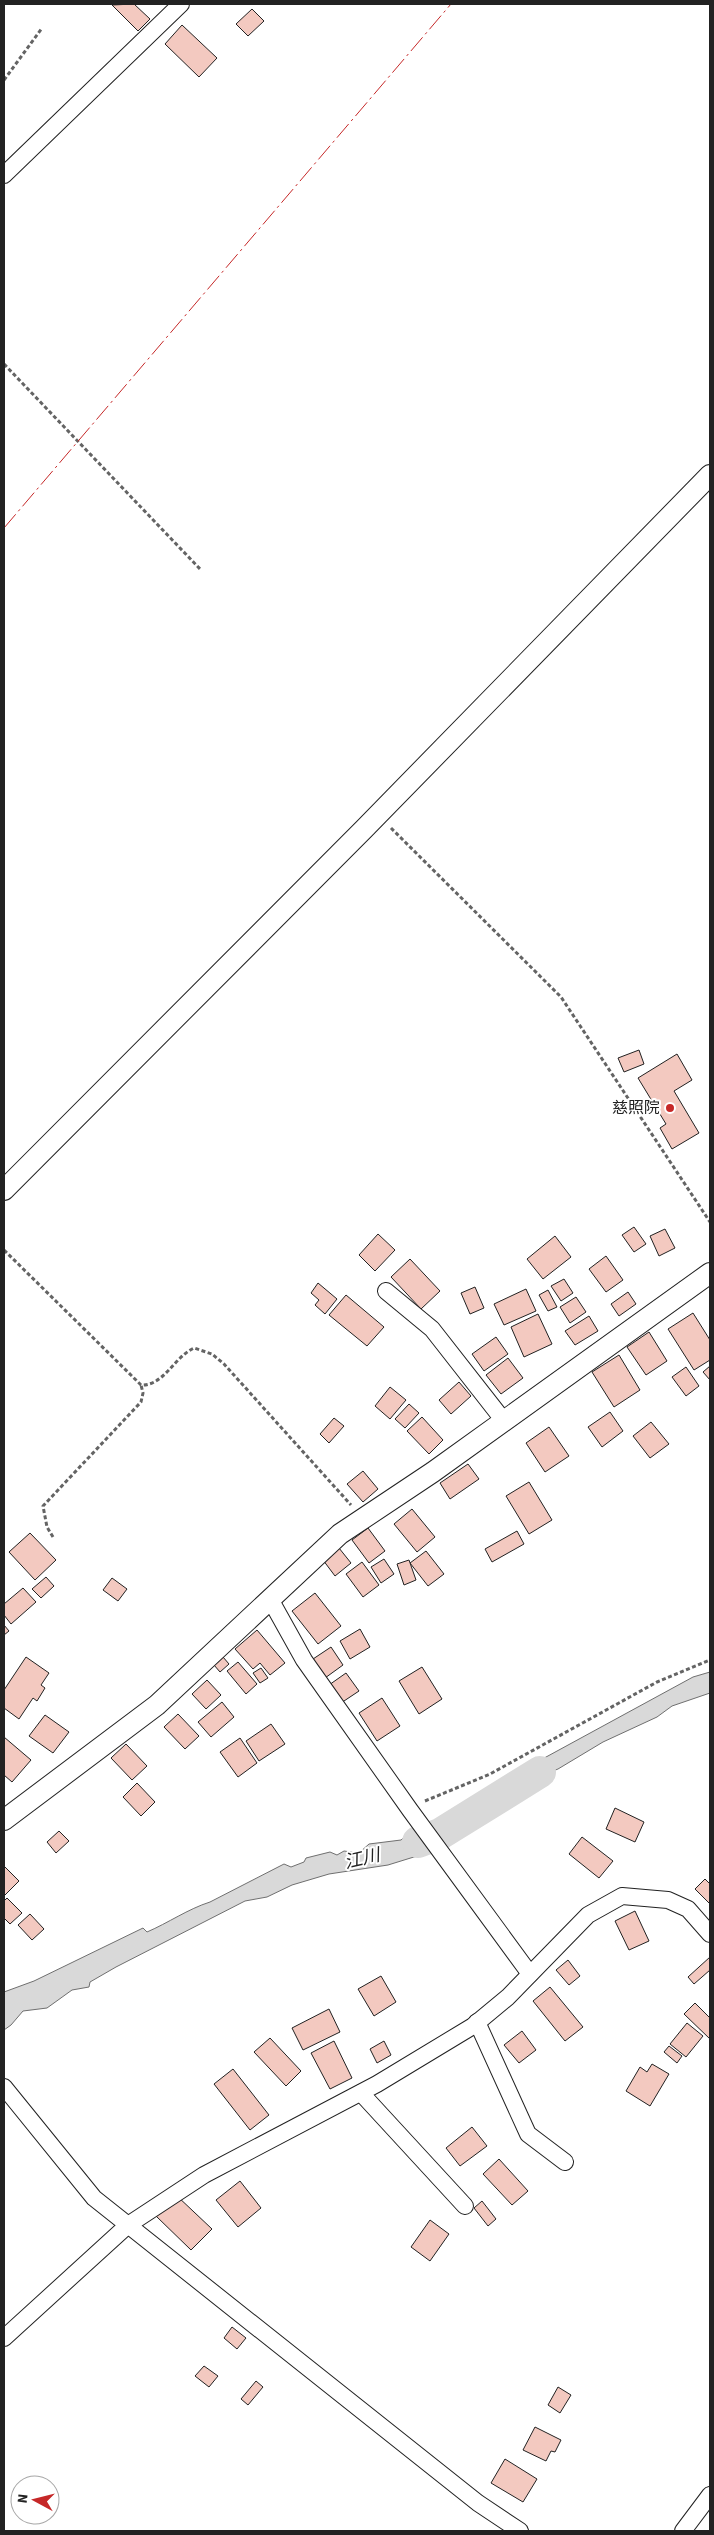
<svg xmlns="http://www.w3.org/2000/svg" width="714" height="2535" viewBox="0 0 714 2535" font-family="'Source Sans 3','Noto Sans JP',sans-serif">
  <rect width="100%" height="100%" fill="#fff"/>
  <g fill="#d9d9d9" stroke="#6f6f6f">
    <path d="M710 1672V1693L672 1706 657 1717 603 1742 558 1769 543 1775 506 1796 502 1794 500 1784 513 1775 693 1677Z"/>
    <path d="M452 1821 457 1823 455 1833 441 1843 433 1831Z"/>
    <path d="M414 1829 430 1852 388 1865 329 1874 292 1885 267 1897 245 1901 116 1967 90 1982 89 1987 72 1990 47 2008 23 2011 11 2025 4 2030V1992L34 1981 143 1928 147 1932C168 1923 188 1909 210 1902L284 1864 291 1867 304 1862 306 1858 330 1852 337 1855 344 1851 359 1853 369 1844 401 1840Z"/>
  </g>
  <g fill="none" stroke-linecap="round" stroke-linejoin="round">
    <path stroke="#d9d9d9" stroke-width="32" d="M418 1842 440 1834 540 1772"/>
  </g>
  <g fill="#f3c9c0" stroke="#222">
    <path d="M134 4 150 19 138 31 112 5Z"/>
    <path d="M252 9 264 21 248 36 236 24Z"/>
    <path d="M182 25 217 58 199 77 165 44Z"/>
    <path d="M639 1050 644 1064 624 1072 618 1058Z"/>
    <path d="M677 1054 692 1080 674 1091 699 1133 672 1149 660 1128 666 1124 638 1078Z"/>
    <path d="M634 1227 646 1244 634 1252 622 1235Z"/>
    <path d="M665 1229 675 1248 659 1256 650 1236Z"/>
    <path d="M378 1234 395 1250 375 1271 359 1255Z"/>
    <path d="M555 1236 571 1257 543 1279 527 1259Z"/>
    <path d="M606 1256 623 1280 606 1292 589 1269Z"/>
    <path d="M410 1259 440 1291 421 1309 391 1277Z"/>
    <path d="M564 1279 573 1293 561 1301 551 1286Z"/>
    <path d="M318 1283 337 1299 325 1314 315 1305 319 1300 311 1293Z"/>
    <path d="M475 1287 484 1308 470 1314 461 1293Z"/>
    <path d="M526 1289 536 1311 504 1325 494 1304Z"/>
    <path d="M548 1290 557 1307 548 1311 539 1295Z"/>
    <path d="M628 1292 636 1304 619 1316 611 1304Z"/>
    <path d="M346 1295 384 1327 367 1346 329 1315Z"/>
    <path d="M576 1297 586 1312 570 1323 560 1307Z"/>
    <path d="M693 1313 710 1340V1360L694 1370 668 1329Z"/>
    <path d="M538 1314 552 1344 524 1357 511 1327Z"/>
    <path d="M589 1316 598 1331 575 1345 565 1331Z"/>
    <path d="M649 1332 667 1361 646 1375 627 1347Z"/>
    <path d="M496 1337 508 1354 484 1371 472 1354Z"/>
    <path d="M619 1355 640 1390 614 1407 592 1372Z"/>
    <path d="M508 1358 523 1378 501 1394 486 1375Z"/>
    <path d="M710 1366V1380L703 1372Z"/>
    <path d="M686 1367 699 1386 686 1396 672 1377Z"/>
    <path d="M459 1382 471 1396 451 1414 439 1400Z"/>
    <path d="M390 1387 406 1400 390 1419 375 1406Z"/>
    <path d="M409 1404 419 1413 405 1428 395 1419Z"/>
    <path d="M610 1412 623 1431 602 1447 588 1427Z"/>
    <path d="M422 1417 443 1440 429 1454 407 1431Z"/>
    <path d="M334 1418 344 1426 329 1443 320 1434Z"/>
    <path d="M651 1422 669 1444 650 1458 633 1436Z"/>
    <path d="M549 1427 569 1456 545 1472 526 1443Z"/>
    <path d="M468 1464 479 1479 450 1499 440 1483Z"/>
    <path d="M363 1471 378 1489 363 1502 347 1484Z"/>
    <path d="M529 1482 552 1520 529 1534 506 1496Z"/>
    <path d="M412 1509 435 1537 417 1552 394 1524Z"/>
    <path d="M368 1528 385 1551 369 1563 352 1540Z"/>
    <path d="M517 1531 524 1544 492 1562 485 1549Z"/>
    <path d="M30 1533 56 1560 35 1580 9 1552Z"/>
    <path d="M339 1548 351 1563 335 1576 323 1560Z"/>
    <path d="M426 1551 444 1574 428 1586 410 1563Z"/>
    <path d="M384 1559 394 1574 381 1583 371 1567Z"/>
    <path d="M409 1560 416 1580 404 1585 397 1564Z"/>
    <path d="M362 1562 379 1585 363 1597 346 1574Z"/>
    <path d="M46 1577 54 1586 41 1598 32 1589Z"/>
    <path d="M112 1578 127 1589 118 1601 103 1590Z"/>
    <path d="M23 1588 36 1602 11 1624 4 1615V1604Z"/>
    <path d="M315 1593 341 1626 318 1644 292 1611Z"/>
    <path d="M4 1625 9 1631 4 1635Z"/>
    <path d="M360 1629 370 1647 350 1659 340 1641Z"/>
    <path d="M257 1630 285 1663 270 1675 260 1663 253 1669 235 1649Z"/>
    <path d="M331 1647 343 1665 325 1678 313 1659Z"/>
    <path d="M26 1657 49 1673 41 1685 45 1688 37 1701 33 1698 19 1719 4 1708V1690Z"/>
    <path d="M223 1657 229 1664 220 1672 214 1665Z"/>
    <path d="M238 1662 257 1684 246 1694 227 1671Z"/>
    <path d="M422 1667 442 1699 419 1714 399 1681Z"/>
    <path d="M261 1668 268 1678 260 1683 253 1673Z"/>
    <path d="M346 1673 359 1691 341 1703 329 1685Z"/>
    <path d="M207 1680 221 1695 206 1709 192 1694Z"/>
    <path d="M382 1698 400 1726 377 1741 359 1713Z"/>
    <path d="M222 1702 234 1717 211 1737 198 1722Z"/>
    <path d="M178 1714 199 1736 185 1749 164 1727Z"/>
    <path d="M45 1715 69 1732 53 1753 29 1736Z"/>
    <path d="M271 1724 285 1744 259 1761 246 1741Z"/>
    <path d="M4 1737 31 1760 12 1782 4 1775Z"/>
    <path d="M240 1738 257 1763 238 1777 220 1752Z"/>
    <path d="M126 1744 147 1766 132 1780 111 1758Z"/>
    <path d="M137 1783 155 1802 141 1816 123 1797Z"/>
    <path d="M615 1808 644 1822 635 1842 606 1829Z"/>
    <path d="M59 1831 69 1841 56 1853 47 1842Z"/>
    <path d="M582 1837 613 1861 599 1878 569 1854Z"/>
    <path d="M4 1866 19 1881 4 1896Z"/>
    <path d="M705 1879 710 1884V1904L695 1889Z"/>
    <path d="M7 1898 22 1913 10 1924 4 1918V1901Z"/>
    <path d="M635 1911 649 1941 629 1950 615 1921Z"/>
    <path d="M30 1914 44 1929 32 1940 18 1925Z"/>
    <path d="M710 1957V1970L694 1984 688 1977Z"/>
    <path d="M568 1960 580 1976 569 1985 556 1970Z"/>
    <path d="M381 1976 396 2002 374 2016 358 1989Z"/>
    <path d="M550 1987 583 2027 565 2041 533 2001Z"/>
    <path d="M695 2003 710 2018V2039L684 2014Z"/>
    <path d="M329 2009 340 2032 303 2050 292 2028Z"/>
    <path d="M687 2023 703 2036 686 2057 670 2044Z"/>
    <path d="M522 2031 536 2050 519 2063 504 2045Z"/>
    <path d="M270 2038 301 2071 286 2086 254 2052Z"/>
    <path d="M334 2041 352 2078 330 2089 311 2053Z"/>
    <path d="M384 2041 391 2055 377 2063 370 2049Z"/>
    <path d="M669 2046 682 2056 677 2063 664 2052Z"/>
    <path d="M652 2064 669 2074 650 2106 626 2091 640 2067 647 2072Z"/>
    <path d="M233 2069 269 2115 250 2130 214 2084Z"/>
    <path d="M472 2127 487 2146 460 2166 446 2148Z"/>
    <path d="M499 2159 528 2191 512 2205 483 2174Z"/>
    <path d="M240 2181 261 2208 238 2227 216 2200Z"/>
    <path d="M176 2195 212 2229 191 2250 156 2216Z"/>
    <path d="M482 2201 496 2219 488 2226 474 2208Z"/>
    <path d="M430 2220 449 2234 430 2261 411 2247Z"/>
    <path d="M232 2327 246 2338 237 2349 224 2338Z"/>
    <path d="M204 2366 218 2376 209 2387 195 2376Z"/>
    <path d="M256 2381 263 2387 248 2405 241 2399Z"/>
    <path d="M558 2387 571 2395 560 2413 548 2405Z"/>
    <path d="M535 2427 561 2440 555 2452 551 2451 546 2461 523 2450Z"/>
    <path d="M505 2459 537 2479 523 2502 491 2483Z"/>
  </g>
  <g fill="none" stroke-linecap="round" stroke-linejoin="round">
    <g stroke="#222" stroke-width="18">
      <g id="minor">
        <path d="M4 175 181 4"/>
        <path d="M386 1291 432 1329 504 1421"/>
        <path d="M270 1599 304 1660 410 1810 530 1974"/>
        <path d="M477 2022 528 2134 565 2162"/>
        <path d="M4 2087 94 2198 478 2503 520 2531"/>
        <path d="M361 2093 465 2206"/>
        <path d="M4 2338 128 2225 204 2175 377 2084 473 2026 508 1997 588 1915 622 1896 668 1900 688 1909 710 1934"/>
        <path d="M683 2531 710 2495"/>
      </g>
    </g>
    <g stroke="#222" stroke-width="22">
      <g id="tertiary">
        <path d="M4 1190 364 829 710 475"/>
        <path d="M4 1820 157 1705 340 1534 433 1472 710 1273"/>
      </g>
    </g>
    <g stroke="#646464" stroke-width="3" stroke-dasharray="4 2.5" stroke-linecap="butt">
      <path d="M4 80 42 28"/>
      <path d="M4 364 201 570"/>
      <path d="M391 828 561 997 710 1222"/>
      <path d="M4 1250 141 1385C164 1386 174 1357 194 1348L212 1354 224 1364 351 1505"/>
      <path d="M53 1537 47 1527 43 1506 141 1402 143 1393 141 1385"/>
      <path d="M425 1801 490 1774 657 1682 710 1660"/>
    </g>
    <use href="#minor" stroke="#fff" stroke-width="16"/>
    <use href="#tertiary" stroke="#fff" stroke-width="20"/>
    <path stroke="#c62828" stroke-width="1" stroke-dasharray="18 4 2.5 4" stroke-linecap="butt" d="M4 528 451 4"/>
  </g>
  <circle fill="#c62828" stroke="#fff" stroke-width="2" cx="670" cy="1108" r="5"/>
  <g text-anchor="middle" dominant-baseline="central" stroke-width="4" stroke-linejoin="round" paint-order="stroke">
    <g font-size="16" fill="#222" stroke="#fff" text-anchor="end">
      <text x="660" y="1108">慈照院</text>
    </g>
    <g font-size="18" font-style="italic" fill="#222" stroke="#fff">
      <text transform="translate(362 1859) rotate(-13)">江川</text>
    </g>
  </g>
  <rect width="714" height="2535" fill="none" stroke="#222222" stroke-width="10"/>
  <g transform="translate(35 2500) rotate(277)"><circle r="24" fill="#ffffff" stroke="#a7a7a7"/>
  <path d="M0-4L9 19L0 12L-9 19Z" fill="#c62828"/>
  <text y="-8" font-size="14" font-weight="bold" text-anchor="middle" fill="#222222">N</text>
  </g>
</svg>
